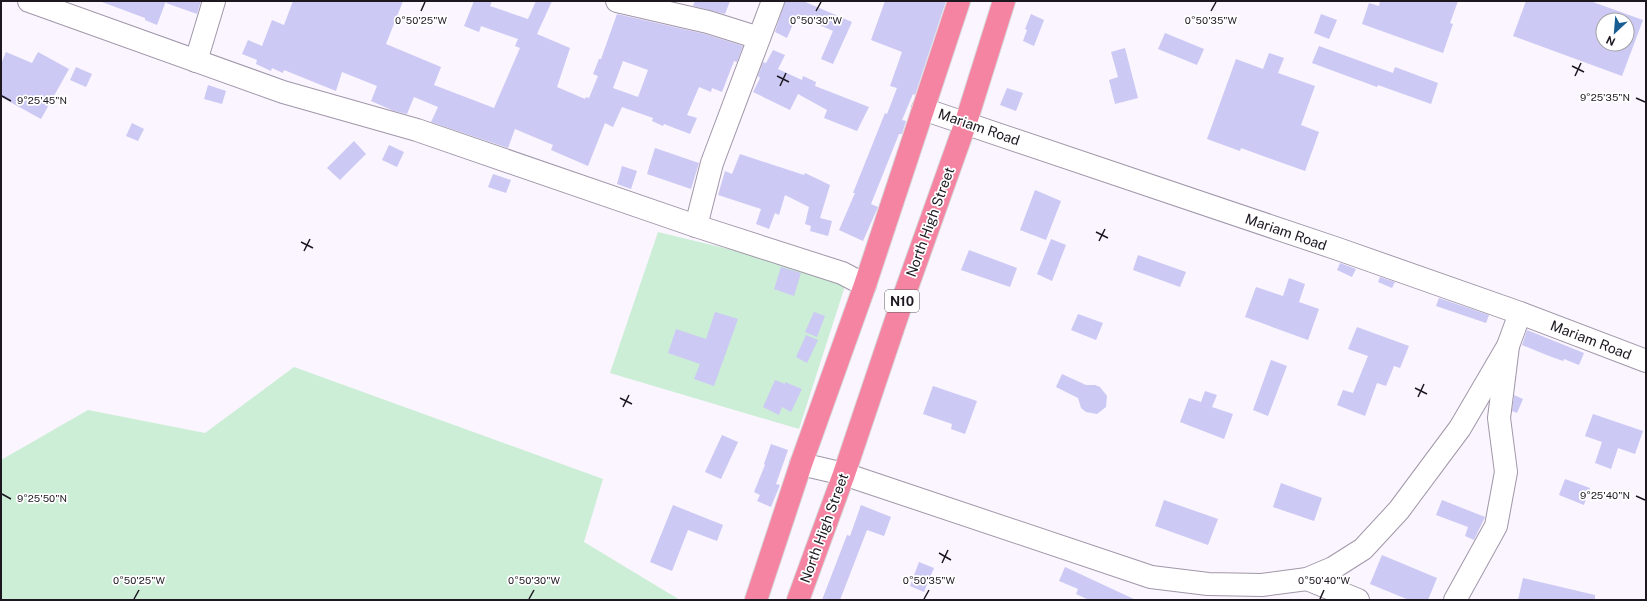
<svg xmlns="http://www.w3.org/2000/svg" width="1647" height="601" viewBox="0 0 1647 601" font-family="'Public Sans',sans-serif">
  <rect width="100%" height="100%" fill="#faf5fe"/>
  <g fill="#cceed6">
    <path d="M658 232 749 254 845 286 799 429 610 373Z"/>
    <path d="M294 367 603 479 584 542 680 600H1V460L88 410 205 433Z"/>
  </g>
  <g fill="#ccc9f4" fill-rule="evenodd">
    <path d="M102 1H166L157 25 145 20V18L102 2Z"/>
    <path d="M167 1H201L197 14 166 3Z"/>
    <path d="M293 1H403L386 44 441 67 434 85 494 108 520 48 515 46 518 39 481 26 479 32 464 26 474 1H492L490 6 528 19 536 1H552L537 34 570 48 557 87 585 99 586 97 589 98 598 76 593 74 599 59H601L617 14 705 34 743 46 737 62 734 61 722 92 712 88 711 92 699 87 687 115 697 118 690 134 664 124 663 126 652 121 653 118 622 107 613 127 605 123 588 166 551 150 553 145 515 129 508 148 431 122 438 107 414 97 407 114 394 111 371 101 377 86 342 72 336 91 284 70 283 73 272 68 271 71 256 64 257 60 242 54 248 40 262 46 272 20 284 25ZM623 61 648 70 638 97 613 88Z"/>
    <path d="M695 1H730L725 14 693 6Z"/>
    <path d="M785 1H803L852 22 833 64 821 59 833 31 797 15 787 38 775 32Z"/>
    <path d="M885 1H946L915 95 913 94 902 120 906 121 902 134H899L871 204 878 207 863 241 839 230 855 193H853L885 113 887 114 897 88 890 86 902 52 871 40Z"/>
    <path d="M1380 1H1458L1450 23 1453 24 1443 53 1362 24 1369 3 1379 6Z"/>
    <path d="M1526 1H1590L1643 20 1622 76 1513 36ZM1603 20H1627V44H1603Z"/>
    <path d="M1031 14 1044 20 1034 46 1023 41 1027 30 1025 29Z"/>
    <path d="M1321 14 1337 20 1329 39 1314 33Z"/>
    <path d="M1165 33 1204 49 1197 65 1158 49Z"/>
    <path d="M1319 46 1393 73 1395 67 1438 83 1431 104 1378 85 1377 87 1312 63Z"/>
    <path d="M1125 48 1138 98 1115 104 1109 80 1118 77 1111 52Z"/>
    <path d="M773 50 785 55 778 69 802 80 803 76 816 82 815 86 869 107 857 131 824 118 827 110 798 94 790 110 753 92 760 78 758 76 763 62 766 63Z"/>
    <path d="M6 52 32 63 38 52 69 69 41 119 1 97V64Z"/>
    <path d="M1269 53 1284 58 1278 73 1315 86 1301 125 1319 132 1305 171 1241 148 1240 151 1207 139 1236 59 1263 69Z"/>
    <path d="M76 67 92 74 86 87 70 80Z"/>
    <path d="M208 85 226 91 222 104 204 99Z"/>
    <path d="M1007 88 1023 93 1016 111 1000 105Z"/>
    <path d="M132 123 144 129 138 141 126 136Z"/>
    <path d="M354 141 366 154 340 180 327 168Z"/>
    <path d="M389 145 404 152 397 167 382 160Z"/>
    <path d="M655 148 699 163 691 189 647 174Z"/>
    <path d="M740 154 804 175 805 173 830 185 820 218 832 221 828 236 810 231 811 226 805 224 809 207 785 195 779 215 775 213 769 229 756 224 761 209 718 195 725 171 732 174Z"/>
    <path d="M622 166 637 171 631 189 617 184Z"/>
    <path d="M493 174 511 180 506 193 488 187Z"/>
    <path d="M1035 190 1061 201 1046 240 1020 230Z"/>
    <path d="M1051 239 1066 245 1052 281 1037 274Z"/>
    <path d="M969 250 1017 268 1010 287 961 270Z"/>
    <path d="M1138 255 1186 272 1180 287 1133 270Z"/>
    <path d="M1340 263 1356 269 1352 277 1337 270Z"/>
    <path d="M781 267 801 273 794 296 774 289Z"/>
    <path d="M1380 277 1395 282 1392 288 1378 282Z"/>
    <path d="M1289 278 1305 284 1299 302 1319 309 1308 340 1245 317 1256 287 1283 296Z"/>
    <path d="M1439 298 1489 315 1486 323 1436 306Z"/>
    <path d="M715 312 738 319 714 386 694 379 700 364 668 353 676 329 706 339Z"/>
    <path d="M814 312 825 316 817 337 805 332Z"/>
    <path d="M1078 314 1103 323 1096 340 1071 330Z"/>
    <path d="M1357 327 1409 346 1400 368 1394 366 1386 386 1377 383 1365 416 1337 405 1343 390 1353 393 1368 356 1348 349Z"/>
    <path d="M1527 330 1584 353 1579 365 1564 359 1563 361 1549 356 1522 345Z"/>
    <path d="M806 335 818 340 807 363 796 357Z"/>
    <path d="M1271 360 1287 366 1268 416 1253 410Z"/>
    <path d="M1062 374 1086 385H1095L1100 387 1107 396 1106 407 1097 414 1086 412 1081 408 1078 398 1056 387Z"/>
    <path d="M775 380 785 384V382L802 389 791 412 782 407 779 415 763 407Z"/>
    <path d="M933 386 977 401 965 434 951 429 952 424 923 414Z"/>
    <path d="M1205 391 1217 395 1212 407 1233 414 1224 439 1180 422 1189 398 1201 402Z"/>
    <path d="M1514 395 1523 399 1517 413 1512 411Z"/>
    <path d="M1593 414 1643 431 1635 454 1618 448 1611 469 1595 463 1602 442 1585 436Z"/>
    <path d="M722 435 738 442 721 479 705 472Z"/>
    <path d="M771 444 788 450 776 484 780 485 771 507 757 501 760 495 754 492 765 465 764 464Z"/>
    <path d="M1565 479 1590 488 1584 505 1559 495Z"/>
    <path d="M1281 483 1322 498 1314 521 1273 507Z"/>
    <path d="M1164 500 1218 519 1208 545 1155 526Z"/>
    <path d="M1442 500 1485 517 1474 540 1465 536 1468 527 1436 515Z"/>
    <path d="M673 505 723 525 717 541 688 530 672 571 650 562Z"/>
    <path d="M861 505 891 517 884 536 867 530 840 600H822L847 535 850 536Z"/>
    <path d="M1382 555 1437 578 1428 600H1409L1370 584Z"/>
    <path d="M919 562 934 568 924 592 910 586Z"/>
    <path d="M1065 567 1136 600H1089L1076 594 1078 589 1059 581Z"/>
    <path d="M1523 578 1595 595V600H1518Z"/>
  </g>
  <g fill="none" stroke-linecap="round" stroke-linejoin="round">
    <g stroke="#a196a9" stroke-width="24">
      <g id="minor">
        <path d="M29 1 283 92 417 130 696 226 842 273 865 285"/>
        <path d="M617 1 708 22 759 38"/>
        <path d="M196 61 214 1"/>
        <path d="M923 109 1338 249 1520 313 1646 361"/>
        <path d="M696 226 712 163 773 1"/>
        <path d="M801 464 844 474 1151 577 1208 584 1262 585 1307 579 1333 568 1363 549 1399 510 1460 428 1508 346"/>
        <path d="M1307 579 1358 600"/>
        <path d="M1455 600 1496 526 1506 472 1499 418 1508 346 1520 313"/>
      </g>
    </g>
    <g stroke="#d6d5d7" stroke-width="24">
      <g id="highway">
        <path d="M756 600 801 464 865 285 959 1"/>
        <path d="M798 600 844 474 904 296 966 122 1004 1"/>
      </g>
    </g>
    <use href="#minor" stroke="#fff" stroke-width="22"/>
    <use href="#highway" stroke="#f584a3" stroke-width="22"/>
  </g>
  <path fill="none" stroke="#1d1820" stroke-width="1.5" d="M421 11 425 2M816 11 821 2M1211 11 1216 2M1572 66 1584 72M777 76 789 82M1575 76 1581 63M780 86 786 73M2 96 11 101M1636 98 1645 102M1096 232 1108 238M1099 241 1105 229M301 242 313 248M304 251 310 239M1415 388 1427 394M1418 397 1424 384M620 398 632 404M623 407 629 395M2 494 11 499M1636 496 1645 500M939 553 951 560M942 563 948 550M134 599 139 590M529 599 534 590M924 599 929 590M1320 599 1324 590"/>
  <g text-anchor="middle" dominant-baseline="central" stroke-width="3.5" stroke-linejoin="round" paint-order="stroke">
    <rect fill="#fff" stroke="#615d63" stroke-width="1" x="885" y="290" width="34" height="22" rx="3"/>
    <g font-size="13" font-weight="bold" fill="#1d1820">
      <text x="902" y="301">N10</text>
    </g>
    <g font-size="14" fill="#1d1820" stroke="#fff">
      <text transform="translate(979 127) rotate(19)">Mariam Road</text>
      <text transform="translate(930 222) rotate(-70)">North High Street</text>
      <text transform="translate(1286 232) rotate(19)">Mariam Road</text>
      <text transform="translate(1591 340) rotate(21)">Mariam Road</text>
      <text transform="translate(824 528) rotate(-70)">North High Street</text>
    </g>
  </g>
  <g font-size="10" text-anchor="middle" fill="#1d1820" stroke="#fff" stroke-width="3.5" stroke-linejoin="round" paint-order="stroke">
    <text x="421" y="24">0°50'25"W</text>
    <text x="816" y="24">0°50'30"W</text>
    <text x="1211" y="24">0°50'35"W</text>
    <text x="1605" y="101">9°25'35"N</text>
    <text x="42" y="104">9°25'45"N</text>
    <text x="1605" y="499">9°25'40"N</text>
    <text x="42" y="502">9°25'50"N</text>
    <text x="139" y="584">0°50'25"W</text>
    <text x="534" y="584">0°50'30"W</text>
    <text x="929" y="584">0°50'35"W</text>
    <text x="1324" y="584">0°50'40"W</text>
  </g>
  <rect width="1647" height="601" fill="none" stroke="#1d1820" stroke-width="4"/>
  <g transform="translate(1615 32) rotate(206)"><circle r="19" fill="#ffffff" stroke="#a5a3a6"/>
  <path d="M0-3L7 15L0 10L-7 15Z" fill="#195e93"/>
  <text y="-6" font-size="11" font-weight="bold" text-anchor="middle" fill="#1d1820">N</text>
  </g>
</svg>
